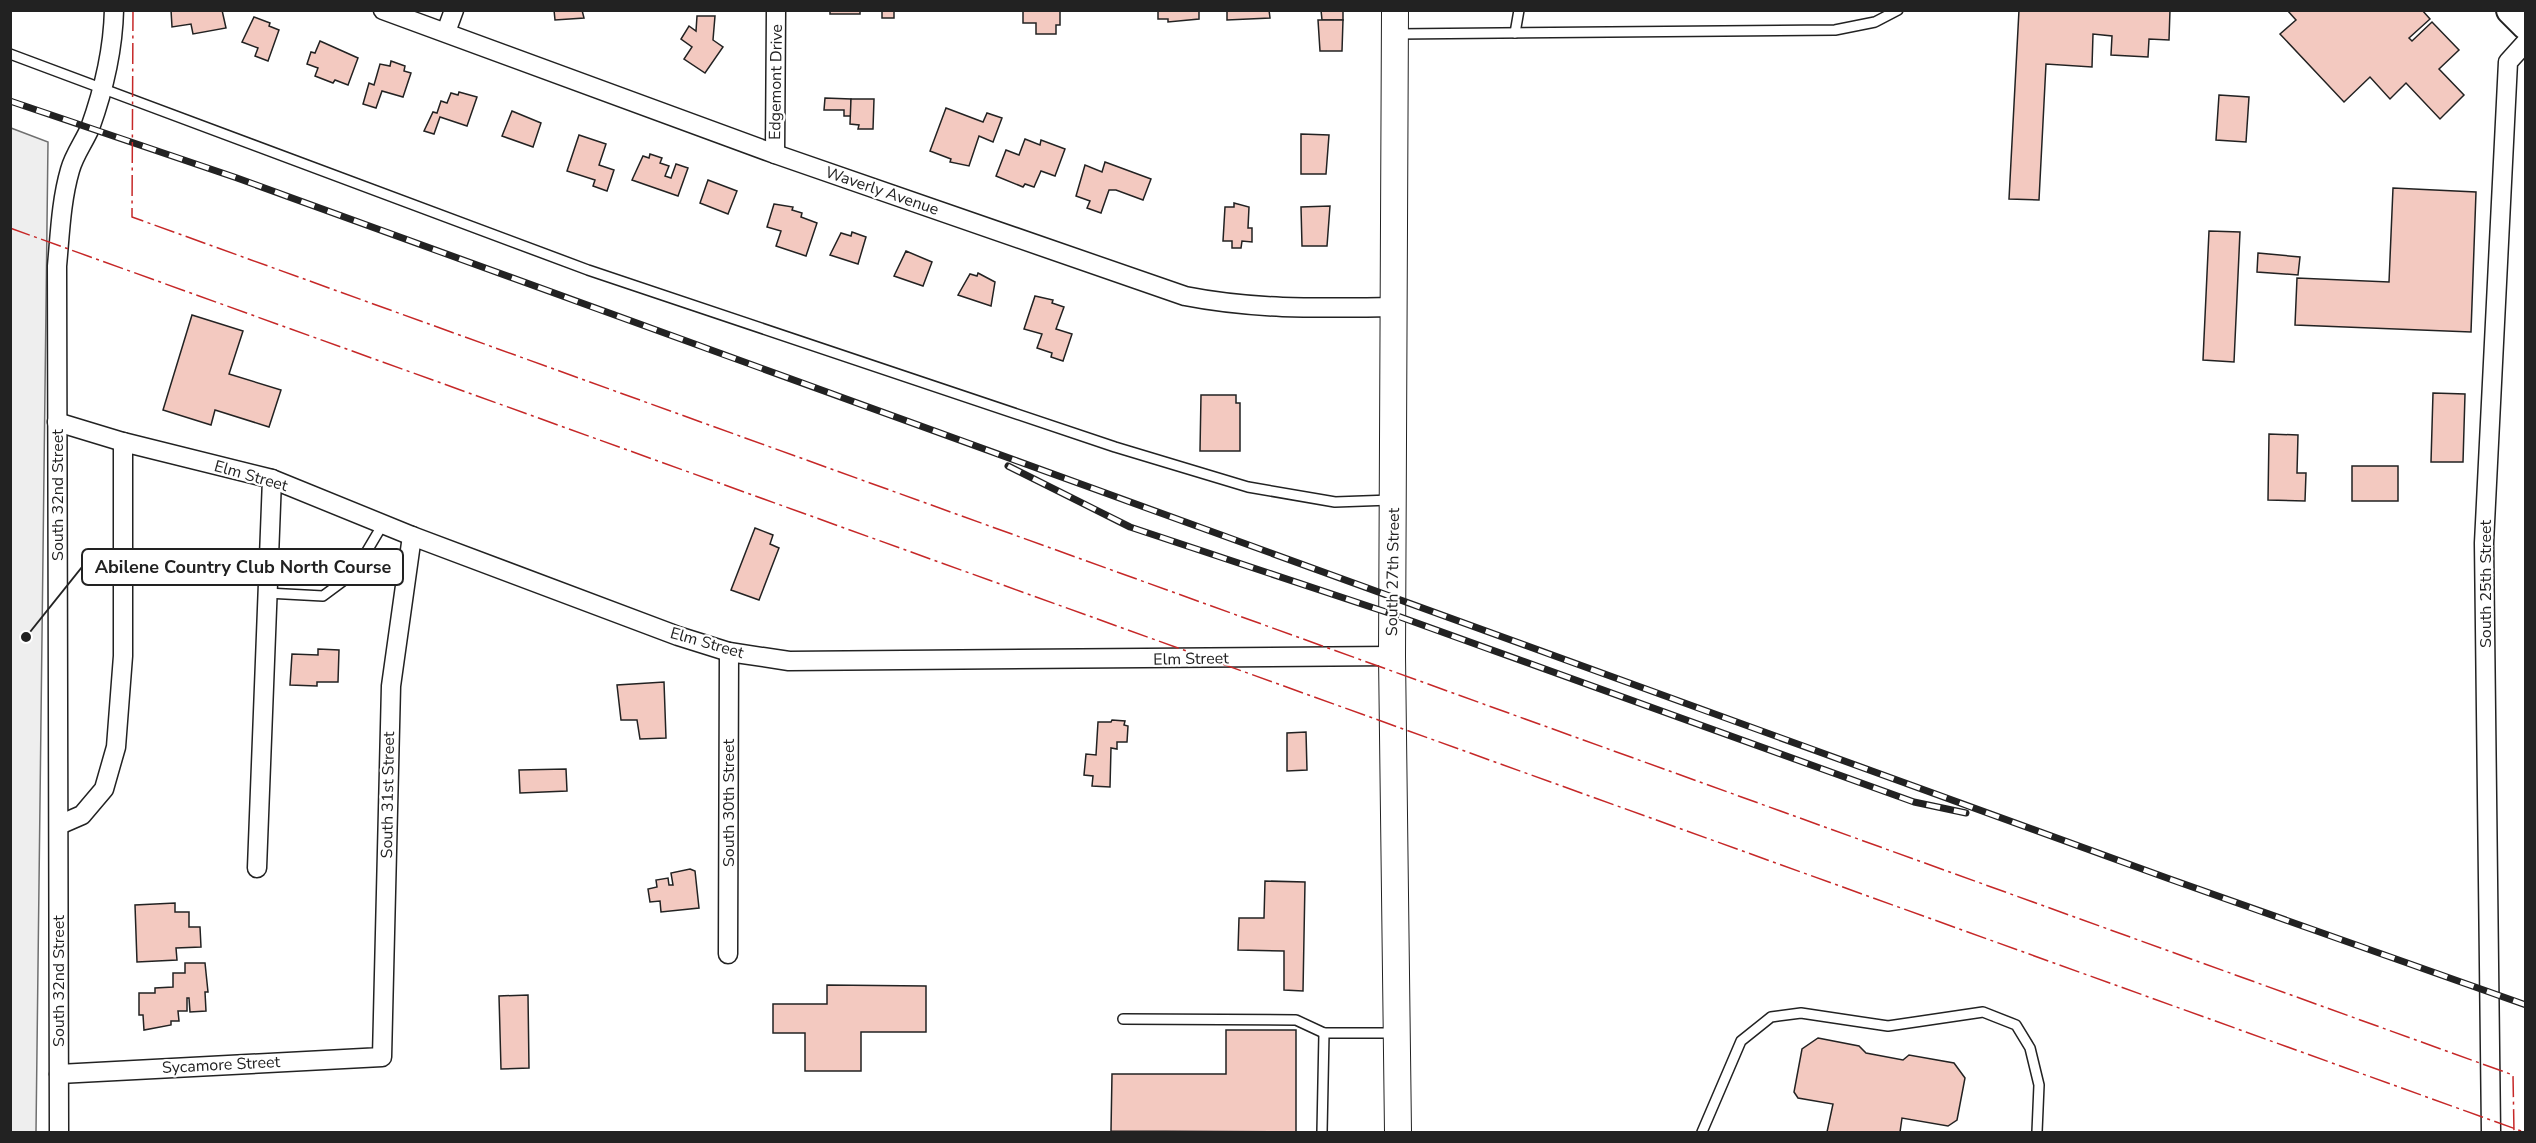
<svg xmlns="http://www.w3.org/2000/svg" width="2536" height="1143" viewBox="0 0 2536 1143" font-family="'Nunito Sans',sans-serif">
  <rect width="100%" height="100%" fill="#fff"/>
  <path fill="#eee" stroke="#6f6f6f" stroke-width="1.5" d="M11 128 48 142 36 1132H10Z"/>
  <g fill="#f3c9c0" stroke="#222" stroke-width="1.5">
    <path d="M171 10H222L226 28 193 34 191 24 172 27Z"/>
    <path d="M554 10H582L584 18 555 20Z"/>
    <rect x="830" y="10" width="30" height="4"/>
    <rect x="882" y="10" width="12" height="8"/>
    <path d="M1023 10H1060V25H1056V34H1036V23H1023Z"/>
    <path d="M1158 10H1199V19L1168 22V19H1158Z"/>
    <path d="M1227 10H1269L1270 18 1227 20Z"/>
    <path d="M1321 10H1343V20H1322Z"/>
    <path d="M2019 10H2170L2169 40 2149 39 2148 57 2111 55 2112 36 2093 34 2092 67 2046 64 2039 200 2009 199Z"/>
    <path d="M2287 10H2422L2430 19 2409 38 2412 41 2432 22 2459 50 2439 69 2464 95 2440 119 2406 83 2390 99 2370 77 2344 102 2280 34 2296 20Z"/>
    <path d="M697 16H715L713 40 723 47 705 73 684 59 692 47 681 39 689 26 696 31Z"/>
    <path d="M254 17 270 23 269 26 279 30 268 61 255 56 258 48 242 42Z"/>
    <path d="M1318 20H1343L1342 51H1320Z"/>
    <path d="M320 41 358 58 348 85 335 80 333 83 315 76 318 68 307 64 311 52 315 53Z"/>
    <path d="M391 61 405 66 404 71 411 73 403 97 382 91 376 108 363 104 369 83 374 85 380 64 390 66Z"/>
    <path d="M459 92 477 97 467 126 440 117 434 134 424 131 433 112 437 113 441 101 447 103 451 93 458 95Z"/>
    <path d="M2219 95 2249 97 2246 142 2216 140Z"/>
    <path d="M825 98 851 99V116H844V110H824Z"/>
    <path d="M851 99H874L873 129H858L859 125 850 124Z"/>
    <path d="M946 108 983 122 987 113 1002 118 993 142 979 136 969 166 950 162 951 159 930 151Z"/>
    <path d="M512 111 541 123 533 147 502 136Z"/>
    <path d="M1301 134 1329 135 1326 174H1301Z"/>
    <path d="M579 135 606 144 599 165 614 170 607 191 593 186 595 180 567 171Z"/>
    <path d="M1025 139 1040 145 1041 140 1065 149 1055 176 1041 171 1034 187 1025 184 1023 187 996 176 1006 150 1019 155Z"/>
    <path d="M650 154 662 158 660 163 669 166 665 176 671 178 676 164 688 168 678 196 632 180 643 156 649 158Z"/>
    <path d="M1105 162 1151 179 1143 200 1116 190H1109L1101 213 1087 208 1090 201 1076 196 1085 165 1102 172Z"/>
    <path d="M708 180 737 191 728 214 700 203Z"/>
    <path d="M2393 188 2476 192 2471 332 2295 325 2297 278 2389 282Z"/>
    <path d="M1234 203 1249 207 1248 228H1252V242L1242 241 1241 248H1232V241H1223L1225 207H1234Z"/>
    <path d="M774 204 793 207 792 210 802 213 801 217 817 223 806 256 776 246 781 231 767 227Z"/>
    <path d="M1330 206 1327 246H1302L1301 207Z"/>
    <path d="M2209 231 2240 232 2234 362 2203 360Z"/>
    <path d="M852 232 866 237 858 264 830 255 841 233 851 236Z"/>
    <path d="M906 251 932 262 923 286 894 276Z"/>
    <path d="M2258 253 2300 257 2298 275 2257 272Z"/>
    <path d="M978 273 995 282 991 306 958 295 970 274 977 276Z"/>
    <path d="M1035 296 1053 300 1052 303 1064 307 1056 329 1072 334 1063 361 1051 357 1052 353 1037 348 1042 334 1024 329Z"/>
    <path d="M192 315 243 331 229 374 281 390 269 427 215 410 211 425 163 410Z"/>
    <path d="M2433 393 2465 394 2463 462H2431Z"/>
    <path d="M1201 395H1236V403H1240V451H1200Z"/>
    <path d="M2269 434 2298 435 2297 473H2306L2305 501 2268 500Z"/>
    <rect x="2352" y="466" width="46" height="35"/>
    <path d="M755 528 773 535 770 544 779 548 759 600 731 590Z"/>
    <path d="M318 649 339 650 338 682H317V686L290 685 292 654 318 655Z"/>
    <path d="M664 682 666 738 640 739 637 720H621L617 685Z"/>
    <path d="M1112 720 1125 721 1124 725 1128 726 1127 742H1117V749L1111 748 1110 787 1092 786 1093 776 1084 775 1086 754 1096 755 1098 722H1111Z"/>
    <path d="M1306 732 1307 770 1287 771V733Z"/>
    <path d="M566 769 567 791 520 793 519 770Z"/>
    <path d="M690 869 695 871 699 908 661 912 660 901 650 902 648 889 657 887 656 880 668 878 669 885H673L671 873Z"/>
    <path d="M1265 881 1305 882 1303 991 1284 990V951L1238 950 1239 918H1264Z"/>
    <path d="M175 903V912H189V927H200L201 947 176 948 177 960 137 962 135 905Z"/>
    <path d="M185 963H205L208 992H205L206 1011 190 1012 189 998H187V1011H178L179 1021H171V1025L144 1030 143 1015H139V993H155V988L173 987V973H185Z"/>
    <path d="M827 985 926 986V1032H861V1071H805V1033H773V1004H827Z"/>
    <path d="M528 995 529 1068 501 1069 499 996Z"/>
    <path d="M1226 1030H1296V1132L1111 1131 1112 1074H1226Z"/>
    <path d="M1818 1038 1859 1046 1866 1053 1903 1060 1909 1055 1954 1063 1965 1078 1957 1120 1948 1126 1902 1118 1900 1132H1827L1833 1104 1798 1098 1794 1092 1802 1049Z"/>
  </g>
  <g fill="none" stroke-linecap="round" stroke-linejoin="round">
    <g stroke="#222" stroke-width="12">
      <g id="lane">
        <path d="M1515 33 1519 10"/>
        <path d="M1397 34 1835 30 1875 22 1898 10"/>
        <path d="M10 54 588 270 1115 447 1248 487 1335 502 1391 500"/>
        <path d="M267 593 323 596 354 573 383 524"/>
        <path d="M1123 1019 1296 1020 1324 1033"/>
        <path d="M1322 1132 1324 1033H1394"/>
        <path d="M1702 1132 1741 1041 1771 1017 1801 1013 1888 1026 1983 1012 2016 1025 2030 1048 2039 1085 2037 1132"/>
      </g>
    </g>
    <g stroke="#222" stroke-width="21">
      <g id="street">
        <path d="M383 10 775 154 1185 296C1256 310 1322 308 1394 307"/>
        <path d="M446 32 454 10"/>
        <path d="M775 154 776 10"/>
        <path d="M57 422 123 442 272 479 412 536 678 636 729 652 789 661 1392 656"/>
        <path d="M59 825 82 815 104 789 116 747 123 656V442"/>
        <path d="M257 868 272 479"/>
        <path d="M728 954 729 652"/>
        <path d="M59 1074 382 1057 391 686 412 536"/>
        <path d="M59 1132 57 266C60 234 61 201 70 170 74 155 84 142 90 128 104 89 113 52 114 10"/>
        <path d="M2491 1132 2484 543 2508 62 2526 42"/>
      </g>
    </g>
    <g stroke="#222" stroke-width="28">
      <path id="secondary" d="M1395 10 1392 656 1398 1132"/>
    </g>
    <g stroke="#222" stroke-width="32">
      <path id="primary" d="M2511 10 2526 25"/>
    </g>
    <use href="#lane" stroke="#fff" stroke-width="9"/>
    <use href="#street" stroke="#fff" stroke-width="18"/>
    <use href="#secondary" stroke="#fff" stroke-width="26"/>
    <use href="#primary" stroke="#fff" stroke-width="28"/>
    <g stroke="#222" stroke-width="7">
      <g id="rail">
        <path d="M10 101 237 178 2167 878 2526 1005"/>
        <path d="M1008 466 1130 527 1392 614 1914 802 1966 813"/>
      </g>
    </g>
    <use href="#rail" stroke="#fff" stroke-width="4.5" stroke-dasharray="14" stroke-linecap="butt"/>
    <g stroke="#c62828" stroke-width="1.5" stroke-dasharray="21 4.5 3 4.5" stroke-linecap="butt">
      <path d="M133 10 132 217 2513 1075 2514 1132"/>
      <path d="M10 228 2524 1132"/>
    </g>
  </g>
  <g text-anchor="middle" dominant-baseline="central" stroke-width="4.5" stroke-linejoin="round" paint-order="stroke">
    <g font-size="16" fill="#222" stroke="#fff">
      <text transform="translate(776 82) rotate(-89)">Edgemont Drive</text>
      <text transform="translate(882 191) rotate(19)">Waverly Avenue</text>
      <text transform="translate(251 476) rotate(16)">Elm Street</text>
      <text transform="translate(58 495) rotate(-90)">South 32nd Street</text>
      <text transform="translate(1393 572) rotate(-89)">South 27th Street</text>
      <text transform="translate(2486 584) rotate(-90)">South 25th Street</text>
      <text transform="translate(707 643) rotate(16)">Elm Street</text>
      <text transform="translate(1191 659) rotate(-1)">Elm Street</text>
      <text transform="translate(388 795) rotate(-89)">South 31st Street</text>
      <text transform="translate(729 803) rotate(-90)">South 30th Street</text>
      <text transform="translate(59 981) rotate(-90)">South 32nd Street</text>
      <text transform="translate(221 1065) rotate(-3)">Sycamore Street</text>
    </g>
  </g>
  <path fill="none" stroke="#222" stroke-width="2" d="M26 637L82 567"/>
  <circle fill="#222" stroke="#fff" stroke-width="2" cx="26" cy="637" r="6"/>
  <rect fill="#fff" stroke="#222" stroke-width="2" x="82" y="549" width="321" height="36" rx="6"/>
  <g font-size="18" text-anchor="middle" font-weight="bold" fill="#222">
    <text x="243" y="573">Abilene Country Club North Course</text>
  </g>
  <rect width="2536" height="1143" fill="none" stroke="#222222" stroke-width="24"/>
</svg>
